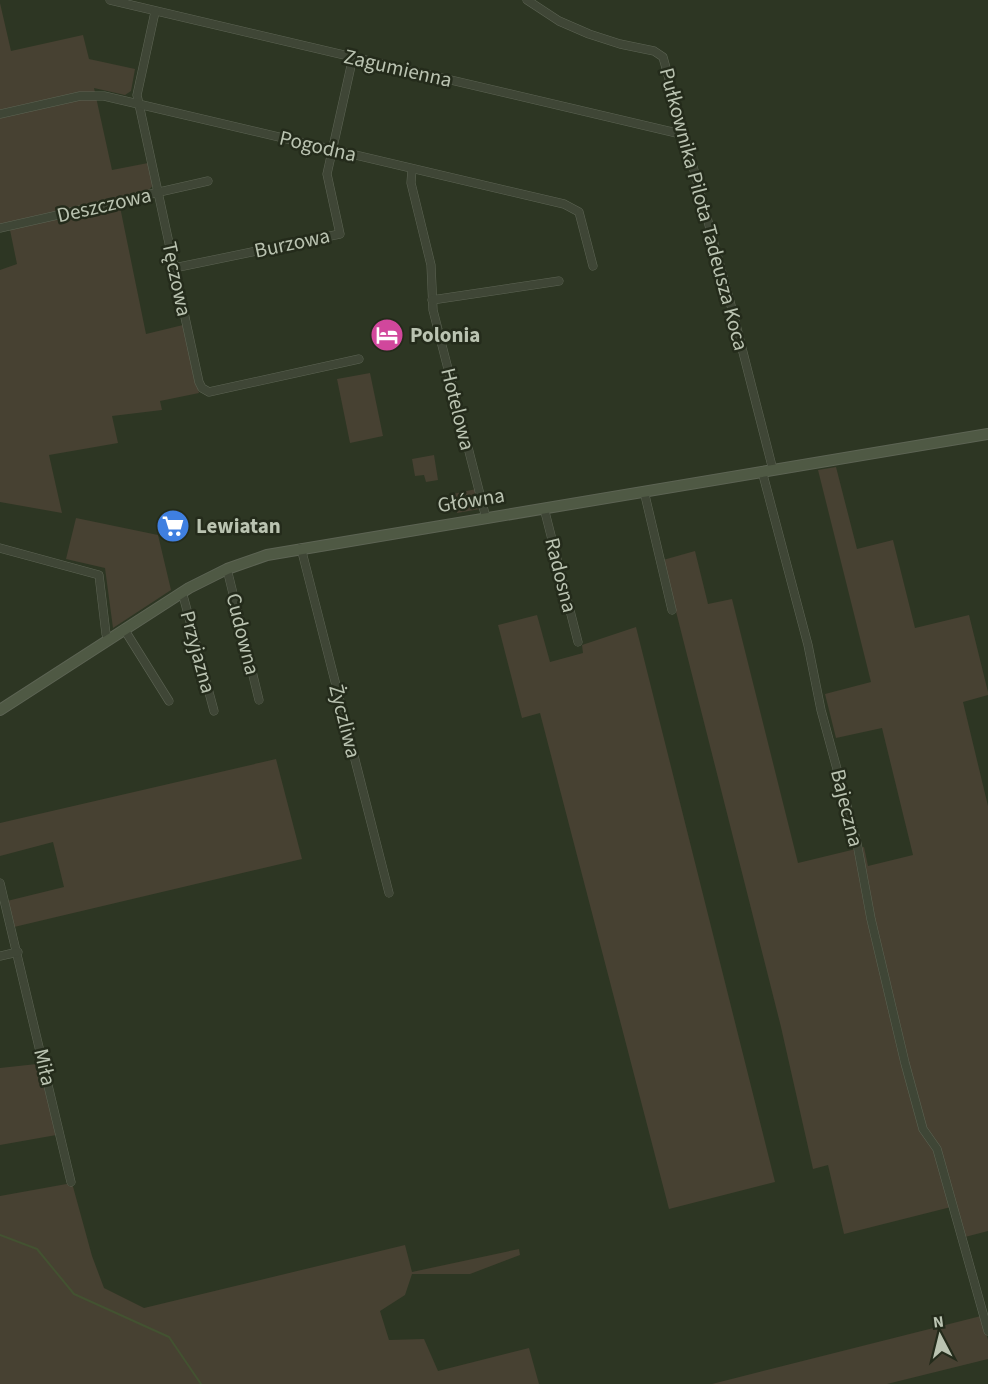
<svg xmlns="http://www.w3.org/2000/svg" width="988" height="1384" viewBox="0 0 988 1384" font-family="'Source Sans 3',sans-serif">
  <rect width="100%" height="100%" fill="#2d3623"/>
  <g fill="#474132">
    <path d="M0 3 11 51 83 35 89 59 135 69 131 91 125 95 94 88 112 170 148 163 153 185 149 190 118 197 146 334 183 325 199 393 160 401 162 410 112 416 118 443 49 455 62 513 0 502V270L17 264 10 230 0 225Z"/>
    <path d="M370 373 383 436 350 443 337 379Z"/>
    <path d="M434 455 438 480 426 482 424 475 415 476 412 459Z"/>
    <path d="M836 467 857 549 893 540 915 628 969 615 988 692V695L963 702 988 806V1231L965 1237 955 1206 844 1234 828 1165 813 1169 781 1027 663 560 695 551 708 604 732 599 798 863 864 847 868 866 913 855 882 728 836 738 825 694 871 682 818 470Z"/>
    <path d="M476 489 480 509 457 513 453 494Z"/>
    <path d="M76 518 158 535 171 590 113 628 105 568 66 559Z"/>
    <path d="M537 615 550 662 583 653 582 645 636 627 775 1182 669 1209 540 713 522 718 498 625Z"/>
    <path d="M276 759 302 859 14 927 7 901 64 887 53 842 0 856V823Z"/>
    <path d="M46 1063 62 1134 0 1145V1068Z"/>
    <path d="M72 1183 92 1256 104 1288 144 1308 405 1245 412 1272 519 1249 520 1255 470 1274H412L405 1295 380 1311 389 1340 424 1339 438 1371 529 1348 539 1384H0V1196Z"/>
    <path d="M981 1316 988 1340V1359L887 1384H712Z"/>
  </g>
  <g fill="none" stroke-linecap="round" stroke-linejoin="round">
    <path stroke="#435231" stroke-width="2" d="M0 1235 37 1249 74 1294 169 1337 201 1384"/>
    <g stroke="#5d6454" stroke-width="9">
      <g id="street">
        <path d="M110 0 685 135"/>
        <path d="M527 0 559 21 589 34 620 44 654 51 663 57 732 309 773 470"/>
        <path d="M155 12 137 95 199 382 202 388 209 392 359 359"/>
        <path d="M0 114 80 96H104L564 204 579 212 593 266"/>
        <path d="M412 169 411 183 431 265 433 310 486 518"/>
        <path d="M0 228 208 181"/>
        <path d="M174 268 340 234 327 174 353 57"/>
        <path d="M432 300 559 281"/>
        <path d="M762 471 808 645 821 710 857 843 871 919 905 1063 923 1129 937 1149 988 1331"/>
        <path d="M644 491 672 610"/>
        <path d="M544 508 578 642"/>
        <path d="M0 548 99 575 106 634 109 639"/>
        <path d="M301 548 389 893"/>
        <path d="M227 569 259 700"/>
        <path d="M181 593 184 599 214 711"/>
        <path d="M124 629 169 701"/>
        <path d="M0 883 71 1182"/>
        <path d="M0 956 18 952"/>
      </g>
    </g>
    <g stroke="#5d6454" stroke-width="12">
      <path id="secondary" d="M0 710 189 588 227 569 267 555 988 434"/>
    </g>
    <use href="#street" stroke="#3f4636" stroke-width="8"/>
    <use href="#secondary" stroke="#4f5944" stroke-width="10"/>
  </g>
  <defs>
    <g id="hotel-disc" transform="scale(1.725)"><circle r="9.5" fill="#d1479c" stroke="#242b1b"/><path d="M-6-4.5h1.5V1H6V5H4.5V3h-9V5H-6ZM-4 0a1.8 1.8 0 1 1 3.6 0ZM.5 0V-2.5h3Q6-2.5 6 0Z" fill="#fff"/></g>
    <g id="supermarket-disc" transform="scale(1.725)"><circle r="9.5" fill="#3f7fe0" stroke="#242b1b"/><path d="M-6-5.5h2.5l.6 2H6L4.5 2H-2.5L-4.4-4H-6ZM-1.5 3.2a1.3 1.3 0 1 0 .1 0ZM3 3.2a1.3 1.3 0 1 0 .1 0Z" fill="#fff"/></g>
  </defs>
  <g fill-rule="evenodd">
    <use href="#hotel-disc" x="387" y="335"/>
    <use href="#supermarket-disc" x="173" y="526"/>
  </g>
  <g text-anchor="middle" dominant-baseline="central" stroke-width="5" stroke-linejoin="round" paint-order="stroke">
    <g font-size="21" fill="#bac3b1" stroke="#242b1b">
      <text transform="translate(398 68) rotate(13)">Zagumienna</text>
      <text transform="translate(318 146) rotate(13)">Pogodna</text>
      <text transform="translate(104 205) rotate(-13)">Deszczowa</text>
      <text transform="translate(704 209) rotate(75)">Pułkownika Pilota Tadeusza Koca</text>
      <text transform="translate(292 243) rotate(-12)">Burzowa</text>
      <text transform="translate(177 279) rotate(78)">Tęczowa</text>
      <text transform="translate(458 409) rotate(76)">Hotelowa</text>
      <text transform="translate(471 500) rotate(-9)">Główna</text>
      <text transform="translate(561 575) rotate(76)">Radosna</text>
      <text transform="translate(243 634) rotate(76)">Cudowna</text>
      <text transform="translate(198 652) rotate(75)">Przyjazna</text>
      <text transform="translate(345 721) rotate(76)">Życzliwa</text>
      <text transform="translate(847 808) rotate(76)">Bajeczna</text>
      <text transform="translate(45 1067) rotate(77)">Miła</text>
    </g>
    <g font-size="21" font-weight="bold" fill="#bac3b1" stroke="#242b1b" text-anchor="start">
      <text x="410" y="335">Polonia</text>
      <text x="196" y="526">Lewiatan</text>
    </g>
  </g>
  <g transform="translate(940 1336) rotate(353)" stroke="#242b1b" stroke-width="4.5" paint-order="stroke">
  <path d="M0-4.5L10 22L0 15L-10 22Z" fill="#bac3b1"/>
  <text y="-9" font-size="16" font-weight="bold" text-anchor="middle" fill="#bac3b1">N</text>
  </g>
</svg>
